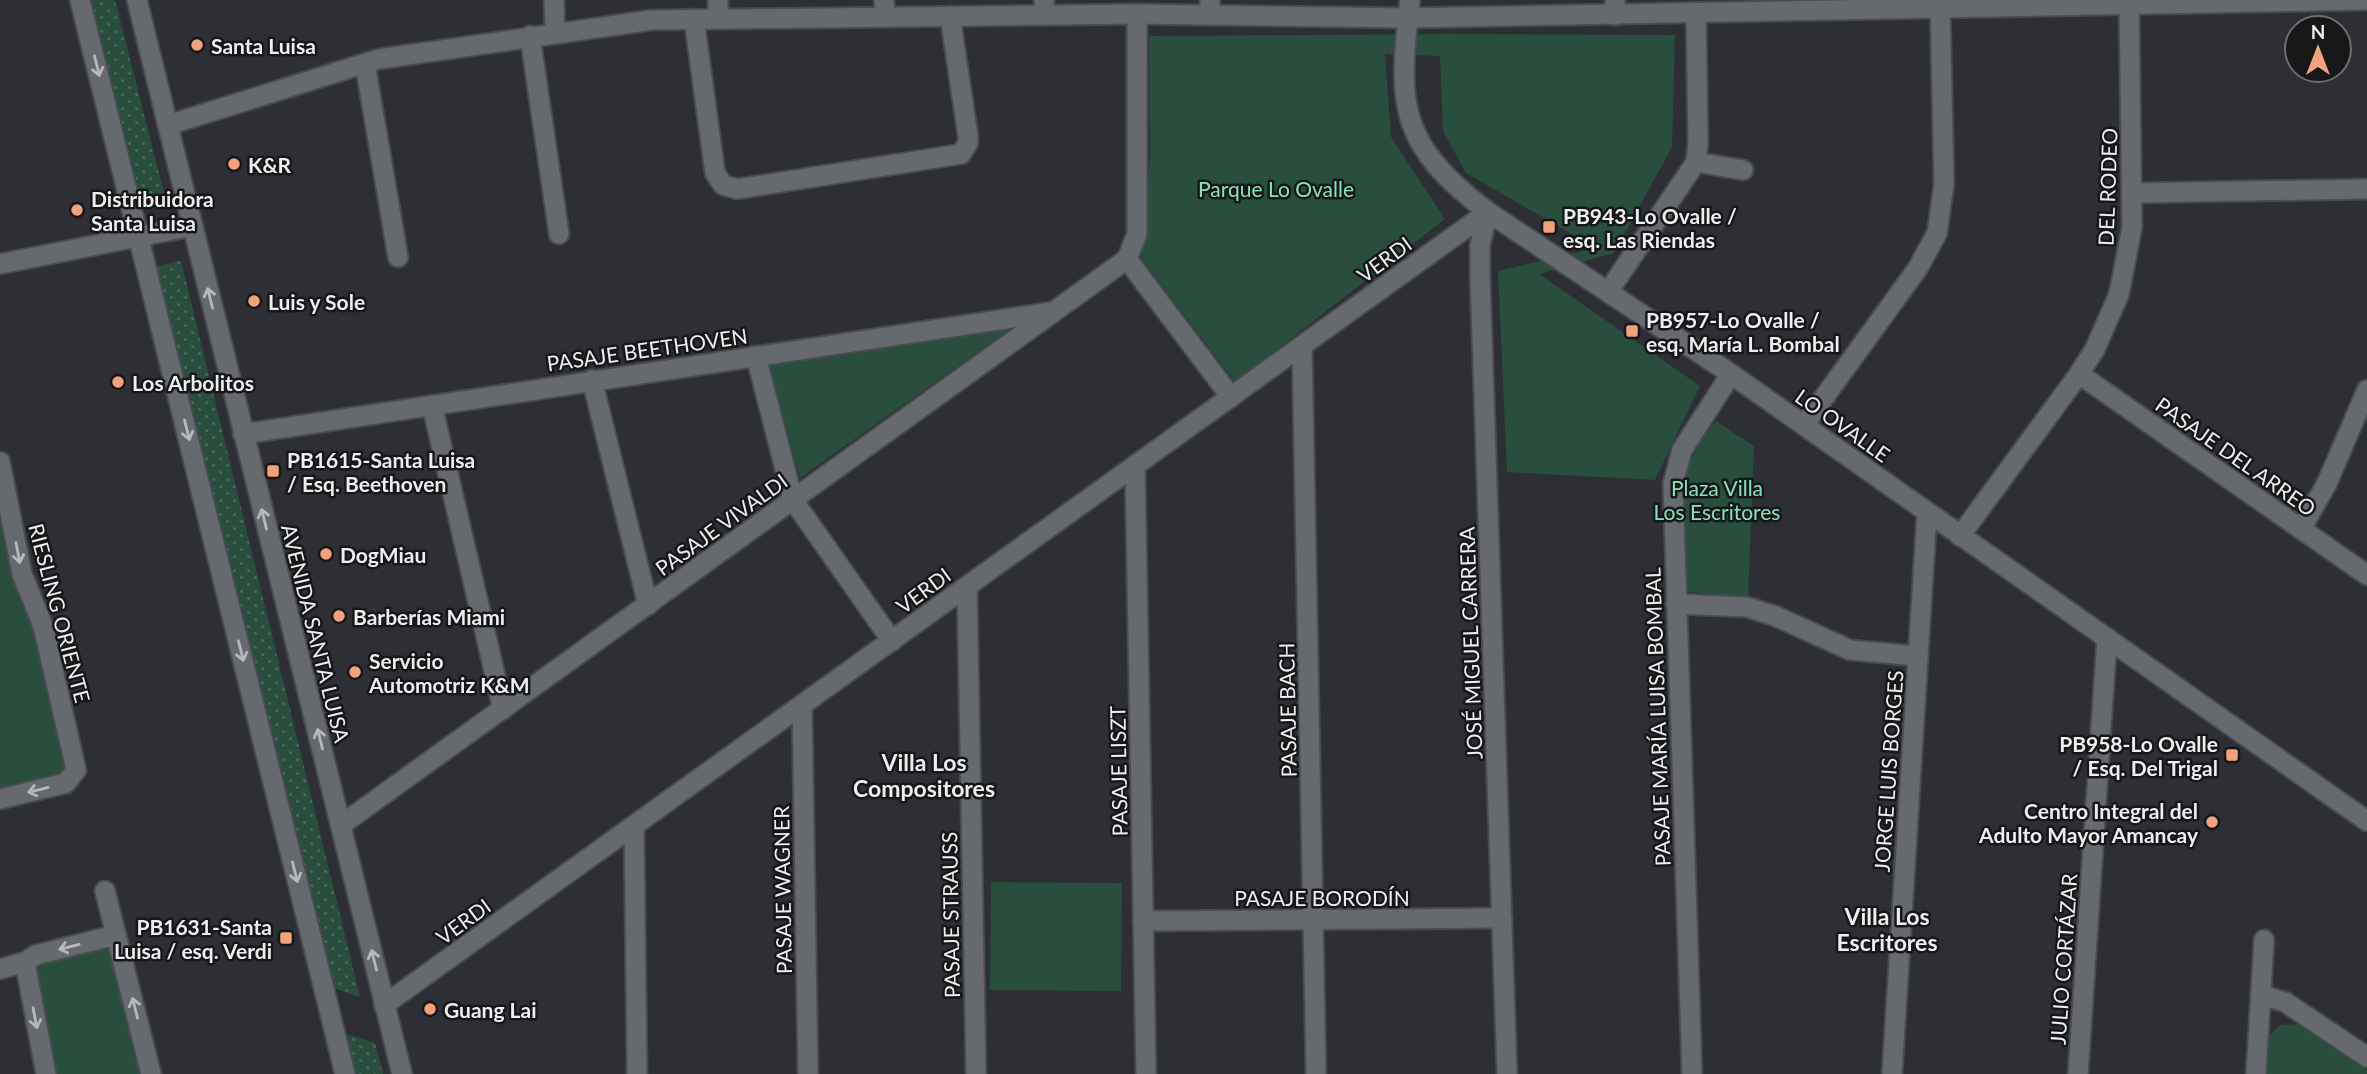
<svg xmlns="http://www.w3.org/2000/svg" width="2367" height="1074" viewBox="0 0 2367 1074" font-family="Lato,sans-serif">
  <defs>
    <pattern id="grass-dots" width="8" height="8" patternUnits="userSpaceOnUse" patternTransform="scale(1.75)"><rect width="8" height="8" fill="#294e3e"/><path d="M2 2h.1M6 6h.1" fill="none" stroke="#48685a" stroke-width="1.8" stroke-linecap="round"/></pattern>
  </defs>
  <rect width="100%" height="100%" fill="#2d2f34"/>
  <g fill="url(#grass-dots)">
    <path d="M91 0H115L164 193 141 199Z"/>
    <path d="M181 261 360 997 334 988 156 266Z"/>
    <path d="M346 1034 375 1043 383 1074H356Z"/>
  </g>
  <g fill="#294e3e">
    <path d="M1445 34 1675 35 1672 147 1614 253 1539 274 1700 386 1655 480 1507 472 1498 271 1596 248 1466 173 1443 131 1440 56 1385 54 1391 137 1445 219 1235 382 1141 258 1150 160 1149 36Z"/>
    <path d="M1009 330 800 478 767 360Z"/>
    <path d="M1716 421 1754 446 1748 599 1685 591 1682 482 1700 440Z"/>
    <path d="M0 499 69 764 64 773 58 776 0 789Z"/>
    <path d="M991 882 1122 883 1121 991 990 990Z"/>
    <path d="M105 947 112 950 144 1074H53L34 969 38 963Z"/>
    <path d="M2298 1024 2367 1070V1074H2264L2266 1039 2280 1025Z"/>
  </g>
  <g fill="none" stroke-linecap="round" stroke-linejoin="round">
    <g stroke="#494b4e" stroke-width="23">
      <g id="minor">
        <path d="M554 0 555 32"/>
        <path d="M718 0V18"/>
        <path d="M884 0 885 16"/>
        <path d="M1044 0 1045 15"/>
        <path d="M1210 0V15"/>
        <path d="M1615 0V15"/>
        <path d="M694 19 715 173 723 185 737 189 961 154 968 143V136L950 16"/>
        <path d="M530 36 559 234"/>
        <path d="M365 64 398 257"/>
        <path d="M1696 162 1743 170"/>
        <path d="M2133 193 2367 189"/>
        <path d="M1488 212 1480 245V277L1507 1074"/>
        <path d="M1127 259 1231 397"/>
        <path d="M0 264 193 226"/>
        <path d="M1608 292 1696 162 1698 144 1696 13"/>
        <path d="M1302 346 1316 1074"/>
        <path d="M756 356 793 500 892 641"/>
        <path d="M2079 374 2367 575"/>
        <path d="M592 380 648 605"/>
        <path d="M432 405 503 709"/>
        <path d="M1804 425 1918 268 1937 233 1944 184 1940 0"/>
        <path d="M243 434 1052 312"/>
        <path d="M0 462 22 574 43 626 76 770 66 783 0 799"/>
        <path d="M1135 467 1146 1074"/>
        <path d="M2301 529 2327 483 2367 390"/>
        <path d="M1960 536 2079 374 2095 349 2119 294 2132 227 2129 0"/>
        <path d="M967 587 976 1074"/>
        <path d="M1676 604 1747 607 1775 616 1850 650 1918 656"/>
        <path d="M802 705 808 1074"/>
        <path d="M341 825 1127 259 1137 234V14"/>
        <path d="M634 826 637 1074"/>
        <path d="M105 891 151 1074"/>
        <path d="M1143 921 1502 918"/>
        <path d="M25 962 46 1074"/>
        <path d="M0 969 25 962 36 955 116 935"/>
        <path d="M2261 995 2285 1002 2367 1057"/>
        <path d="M384 1005 1488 212"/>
        <path d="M1692 1074 1673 484 1682 450 1731 374"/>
        <path d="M1892 1074 1927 513"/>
        <path d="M2078 1074 2107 638"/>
        <path d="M2256 1074 2264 940"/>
      </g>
    </g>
    <g stroke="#494b4e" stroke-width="23">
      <g id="tertiary">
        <path d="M1410 0C1397 107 1399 144 1488 212L1731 374 2367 821"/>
        <path d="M168 125 379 59 652 20 1137 14 1407 18 2366 0"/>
      </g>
    </g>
    <g stroke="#494b4e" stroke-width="23">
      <g id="secondary">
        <path d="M80 0 345 1074"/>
        <path d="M137 0 402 1074"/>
      </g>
    </g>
    <use href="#minor" stroke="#66696e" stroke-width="19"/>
    <use href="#tertiary" stroke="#66696e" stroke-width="19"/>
    <use href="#secondary" stroke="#66696e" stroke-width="19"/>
  </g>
  <defs><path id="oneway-shaft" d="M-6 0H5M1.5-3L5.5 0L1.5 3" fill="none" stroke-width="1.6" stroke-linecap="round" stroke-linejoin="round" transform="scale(1.75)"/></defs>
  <g stroke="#b6b9bc">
    <use href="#oneway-shaft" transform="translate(97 66) rotate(76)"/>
    <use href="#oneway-shaft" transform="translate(210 298) rotate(-104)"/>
    <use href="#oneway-shaft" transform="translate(187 430) rotate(76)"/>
    <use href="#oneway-shaft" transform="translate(264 519) rotate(-104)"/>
    <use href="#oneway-shaft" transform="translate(18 553) rotate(79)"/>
    <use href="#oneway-shaft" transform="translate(241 651) rotate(76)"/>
    <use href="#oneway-shaft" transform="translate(320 739) rotate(-104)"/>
    <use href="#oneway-shaft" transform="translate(38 790) rotate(166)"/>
    <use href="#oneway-shaft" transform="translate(295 872) rotate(76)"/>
    <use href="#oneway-shaft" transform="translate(69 947) rotate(166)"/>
    <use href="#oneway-shaft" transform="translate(374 960) rotate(-104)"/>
    <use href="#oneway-shaft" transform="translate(135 1008) rotate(-104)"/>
    <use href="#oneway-shaft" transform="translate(35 1018) rotate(79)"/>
  </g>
  <g fill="#f1a27b" stroke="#171719" stroke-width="2.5">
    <circle cx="197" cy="45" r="7"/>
    <circle cx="234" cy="164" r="7"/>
    <circle cx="77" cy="210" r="7"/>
    <rect x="1542" y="220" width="14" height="14" rx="3.5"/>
    <circle cx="254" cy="301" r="7"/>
    <rect x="1625" y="324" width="14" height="14" rx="3.5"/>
    <circle cx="118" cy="382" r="7"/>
    <rect x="266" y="464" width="14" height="14" rx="3.5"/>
    <circle cx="326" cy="554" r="7"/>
    <circle cx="339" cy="616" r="7"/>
    <circle cx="355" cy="672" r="7"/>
    <rect x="2225" y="748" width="14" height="14" rx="3.5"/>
    <circle cx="2212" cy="822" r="7"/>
    <rect x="279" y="931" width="14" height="14" rx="3.5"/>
    <circle cx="430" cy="1009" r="7"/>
  </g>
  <g text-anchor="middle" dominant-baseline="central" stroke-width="5" stroke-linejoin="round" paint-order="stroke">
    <g font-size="21" font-weight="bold" fill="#eceef0" stroke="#171719" text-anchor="start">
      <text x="211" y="45">Santa Luisa</text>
      <text x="248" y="164">K&amp;R</text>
      <text x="91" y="198">Distribuidora<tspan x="91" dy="24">Santa Luisa</tspan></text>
      <text x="1563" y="215">PB943-Lo Ovalle /<tspan x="1563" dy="24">esq. Las Riendas</tspan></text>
      <text x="268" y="301">Luis y Sole</text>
      <text x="1646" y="319">PB957-Lo Ovalle /<tspan x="1646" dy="24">esq. María L. Bombal</tspan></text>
      <text x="132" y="382">Los Arbolitos</text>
      <text x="287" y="459">PB1615-Santa Luisa<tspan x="287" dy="24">/ Esq. Beethoven</tspan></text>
      <text x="340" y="554">DogMiau</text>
      <text x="353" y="616">Barberías Miami</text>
      <text x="369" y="660">Servicio<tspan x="369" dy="24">Automotriz K&amp;M</tspan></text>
      <text x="2218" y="743" text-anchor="end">PB958-Lo Ovalle<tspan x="2218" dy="24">/ Esq. Del Trigal</tspan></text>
      <text x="2198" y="810" text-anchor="end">Centro Integral del<tspan x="2198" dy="24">Adulto Mayor Amancay</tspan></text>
      <text x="272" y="926" text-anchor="end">PB1631-Santa<tspan x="272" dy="24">Luisa / esq. Verdi</tspan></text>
      <text x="444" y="1009">Guang Lai</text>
    </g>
    <g font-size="21" fill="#eceef0" stroke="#171719">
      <text transform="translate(2107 187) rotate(-88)">DEL RODEO</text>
      <text transform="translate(1384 259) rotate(-36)">VERDI</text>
      <text transform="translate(647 349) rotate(-8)">PASAJE BEETHOVEN</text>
      <text transform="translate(1843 425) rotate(35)">LO OVALLE</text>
      <text transform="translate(2236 456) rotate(35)">PASAJE DEL ARREO</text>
      <text transform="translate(721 524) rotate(-36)">PASAJE VIVALDI</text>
      <text transform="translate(923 590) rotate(-36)">VERDI</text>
      <text transform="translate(60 613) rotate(75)">RIESLING ORIENTE</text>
      <text transform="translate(316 633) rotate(76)">AVENIDA SANTA LUISA</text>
      <text transform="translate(1470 643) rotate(-92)">JOSÉ MIGUEL CARRERA</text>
      <text transform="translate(1287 710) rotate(-91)">PASAJE BACH</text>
      <text transform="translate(1657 717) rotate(-92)">PASAJE MARÍA LUISA BOMBAL</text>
      <text transform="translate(1118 771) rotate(-91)">PASAJE LISZT</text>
      <text transform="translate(1888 771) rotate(-86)">JORGE LUIS BORGES</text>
      <text transform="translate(782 890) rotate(-91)">PASAJE WAGNER</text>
      <text x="1322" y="897">PASAJE BORODÍN</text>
      <text transform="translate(950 915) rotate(-91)">PASAJE STRAUSS</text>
      <text transform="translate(463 921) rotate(-36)">VERDI</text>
      <text transform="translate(2063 959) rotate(-86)">JULIO CORTÁZAR</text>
    </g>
    <g font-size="21" fill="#84e4b9" stroke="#171719">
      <text x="1276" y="188">Parque Lo Ovalle</text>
      <text x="1717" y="487">Plaza Villa<tspan x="1717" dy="24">Los Escritores</tspan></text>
    </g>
    <g font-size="23" font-weight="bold" fill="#eceef0" stroke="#171719">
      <text x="924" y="762">Villa Los<tspan x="924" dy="26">Compositores</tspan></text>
      <text x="1887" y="916">Villa Los<tspan x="1887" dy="26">Escritores</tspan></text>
    </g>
  </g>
  <g transform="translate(2318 49)"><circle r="33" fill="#171719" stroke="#6c6d6f" stroke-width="2"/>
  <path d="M0-5L12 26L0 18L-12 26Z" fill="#f1a27b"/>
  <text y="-10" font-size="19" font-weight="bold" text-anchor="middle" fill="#eceef0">N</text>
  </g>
</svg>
